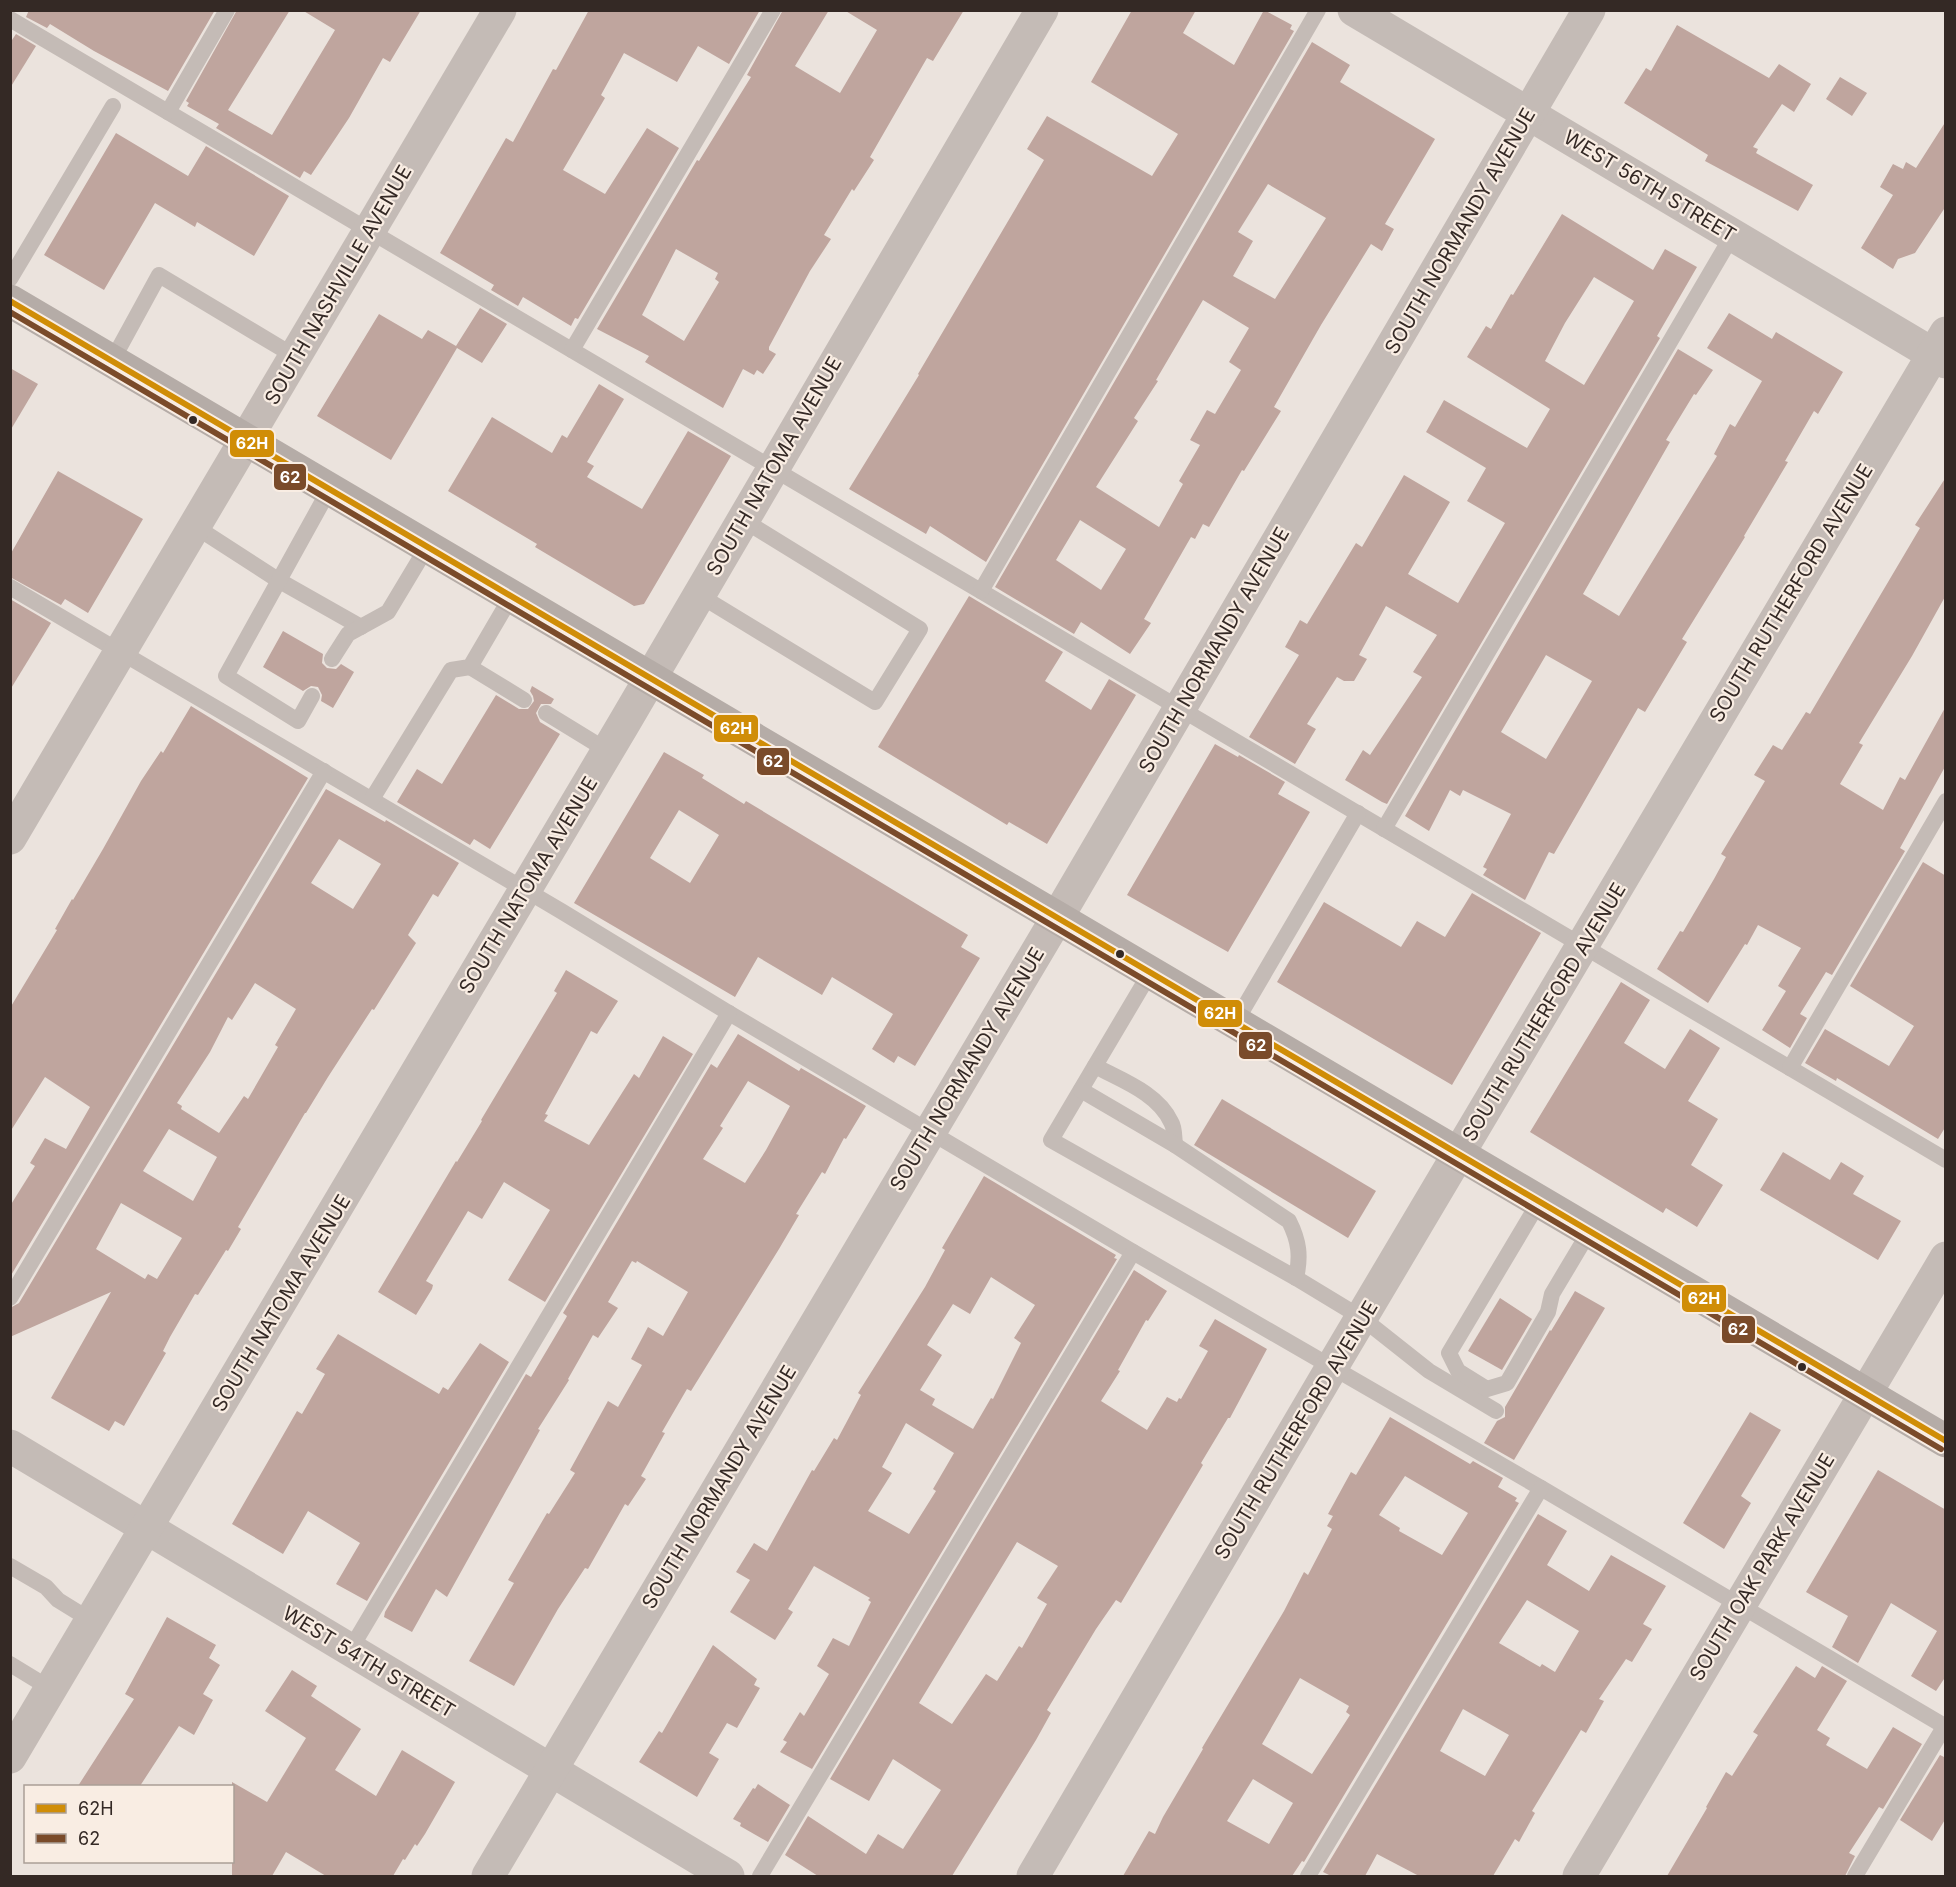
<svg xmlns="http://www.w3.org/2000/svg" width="1956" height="1887" viewBox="0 0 1956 1887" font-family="Inter,sans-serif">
  <rect width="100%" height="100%" fill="#ebe3dd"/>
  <g fill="#bfa59e" fill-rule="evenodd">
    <path d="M29 10H215L168 91 94 51 50 24 47 28 26 17Z"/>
    <path d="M237 10H290L228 110 272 135 335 30 302 10H421L390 62 383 58 349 118 311 175 304 171 300 178 216 128 219 124 187 106 189 103 186 101Z"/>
    <path d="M589 10H760L729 64 698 46 677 82 624 53 601 95 605 98 563 170 605 194 647 128 679 148 578 319 575 318 571 326 523 297 518 306 491 290 494 285 440 253 506 138 513 142 553 69 556 70Z"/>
    <path d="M783 10H829L795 66 840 93 877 30 844 10H964L933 61 927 58 870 157 874 160 854 191 852 189 824 235 831 239 810 271 769 347V350L776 354 763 374 757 370 754 375 743 369 723 408 645 362 649 356 597 329 697 160 699 161 751 77 747 75ZM676 249 718 273 715 279 719 282 684 341 642 315Z"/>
    <path d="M1132 10H1196L1183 33 1234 65 1264 10 1292 25 1290 29 1294 31 986 562 930 526 926 534 849 489 897 411 919 375 918 374 1044 160 1027 149 1047 116 1152 176 1178 134 1091 82Z"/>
    <path d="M1677 25 1769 78 1779 64 1811 84 1794 112 1782 104 1753 147 1758 149 1756 153 1813 185 1798 211 1705 161 1708 155 1624 103 1646 68 1651 71Z"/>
    <path d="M16 34 36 46 10 88V43Z"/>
    <path d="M1312 42 1350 65 1340 82 1435 139 1385 224 1394 229 1382 251 1371 244 1321 325 1274 407 1281 411 1244 471 1242 470 1209 527 1203 524 1195 539 1191 537 1144 619 1151 623 1130 654 1081 622 1074 634 995 587ZM1268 184 1326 218 1275 299 1233 276 1253 241 1238 232ZM1203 300 1249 328 1229 362 1241 370 1215 414 1207 410 1190 440 1200 445 1179 481 1183 484 1159 527 1096 487 1138 421 1134 418 1158 381 1156 380ZM1080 520 1126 549 1101 590 1056 560Z"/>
    <path d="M1840 77 1867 93 1852 116 1826 99Z"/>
    <path d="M1946 121V206L1915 253 1898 259 1893 269 1861 248 1893 195 1880 187 1893 164 1903 169 1906 162 1916 168Z"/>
    <path d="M116 133 188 176 206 146 289 196 254 256 197 222 195 227 155 203 104 290 44 255Z"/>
    <path d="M1562 214 1653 270 1665 249 1697 267 1657 336 1660 338 1387 804 1382 802 1345 780 1363 750 1370 755 1422 677 1413 672 1437 635 1386 606 1359 655 1367 659 1354 681H1344L1337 677 1307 724 1316 729 1295 764 1249 737 1299 655 1285 647 1300 620 1307 624 1356 543 1362 547 1404 475 1450 502 1408 574 1458 603 1505 523 1467 501 1486 468 1426 432 1444 400 1527 448 1550 409 1467 357 1486 326 1491 329 1511 294 1513 295ZM1594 277 1634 301 1584 385 1545 361 1565 323Z"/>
    <path d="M480 308 507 324 482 363 457 348 391 460 317 416 379 314 422 339 428 330 456 346Z"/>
    <path d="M1729 313 1772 339 1776 332 1843 372 1818 414 1814 411 1785 461 1788 462 1744 536 1745 537 1682 639 1687 642 1645 712 1638 708 1554 854 1549 852 1525 900 1483 875 1487 869 1483 867 1511 814 1463 790 1460 796 1450 790 1429 831 1405 816 1678 349 1713 370 1696 395 1694 394 1666 440 1670 442 1583 594 1619 616 1717 456 1714 454 1730 424 1735 427 1762 381 1707 348ZM1546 655 1592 681 1546 759 1501 732Z"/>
    <path d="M10 368 38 384 10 431Z"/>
    <path d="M599 384 624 399 587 462 594 466 587 477 642 509 688 431 731 456 644 604 634 606 535 547 537 544 448 491 492 417 552 453 562 435 567 438Z"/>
    <path d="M58 471 143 519 88 613 65 599 61 605 10 577V555Z"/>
    <path d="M1946 477V595L1912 656 1859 743 1863 745 1840 784 1883 810 1900 777 1905 780 1946 706V765L1900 848 1905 851 1832 975 1826 972 1800 1014 1807 1018 1790 1048 1762 1030 1786 991 1778 986 1801 948 1758 925 1747 945 1745 944 1708 1003 1657 969 1680 931 1683 932 1714 879 1726 857 1721 854 1765 781 1754 775 1773 745 1782 750 1806 712 1810 714 1920 528 1915 525Z"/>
    <path d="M969 596 1063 652 1045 681 1091 710 1109 679 1136 695 1047 844 1009 822 1007 825 878 747Z"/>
    <path d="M10 599 51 623 10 690Z"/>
    <path d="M283 631 323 654 322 663 327 668 336 669 341 664 354 672 333 708 321 701 322 695 318 687 311 686 303 691 263 667Z"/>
    <path d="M532 686 554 699 551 704H541L536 713 540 722 560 734 490 849 474 839 470 845 397 802 417 769 442 784 496 695 519 709H528L534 701 533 696 530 691Z"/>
    <path d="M191 706 308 778 10 1277V1206L35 1166 30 1163 45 1138 66 1149 90 1107 45 1077 10 1132V1008L57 930 55 929 72 899 73 900 103 849 141 781 161 751 163 753Z"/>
    <path d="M1215 744 1238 757 1239 755 1285 782 1278 794 1310 812 1228 952 1127 895Z"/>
    <path d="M664 752 704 775 702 778 744 804 746 801 968 935 961 947 980 958 915 1066 898 1056 894 1063 872 1049 893 1014 832 977 822 995 758 957 735 997 574 903ZM679 810 719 835 690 883 650 858Z"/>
    <path d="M326 789 385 822 386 820 459 863 438 897 433 894 408 935 416 943 374 1010 372 1009 328 1077 306 1113H305L238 1227 241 1229 228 1251 226 1250 198 1295 195 1294 170 1337 163 1351 166 1353 124 1426 115 1421 109 1431 51 1398 111 1292 10 1337V1308L19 1303ZM339 839 381 864 353 909 311 883ZM255 983 296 1009 275 1045 278 1047 248 1099 244 1096 219 1133 181 1109 182 1106 177 1103 210 1052 228 1017 232 1020ZM169 1129 217 1157 193 1201 143 1171ZM121 1203 182 1238 157 1279 148 1274 145 1279 96 1249Z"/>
    <path d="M1923 862 1946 876V1126L1938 1139 1837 1078 1836 1081 1805 1063 1825 1029 1889 1066 1914 1026 1850 986Z"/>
    <path d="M1472 893 1541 933 1452 1085 1277 982 1324 902 1401 947 1417 921 1445 937Z"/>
    <path d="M566 970 618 1001 597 1034 591 1031 545 1114 548 1115 544 1121 589 1145 634 1074 639 1078 663 1036 693 1054 545 1302 508 1280 550 1210 504 1182 482 1219 468 1211 426 1281 433 1285 432 1289 416 1315 378 1292 456 1161 457 1162 482 1121 481 1120 557 993 554 991Z"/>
    <path d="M1621 982 1650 1000 1624 1043 1665 1069 1690 1029 1720 1048 1688 1101 1718 1119 1691 1165 1723 1185 1697 1227 1666 1208 1663 1213 1530 1132Z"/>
    <path d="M738 1034 799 1071 801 1068 866 1106 846 1139 844 1138 825 1174 822 1172 796 1214 799 1215 779 1249 691 1391 687 1389 662 1432 665 1433 641 1476 646 1479 628 1506 625 1504 588 1569 585 1568 558 1609 514 1686 469 1661 514 1583 508 1580 547 1513 549 1514 575 1473 570 1470 608 1401 618 1407 642 1365 631 1359 648 1327 663 1336 688 1292 637 1261 636 1263 632 1261 608 1302 618 1308 598 1338 593 1335 568 1379 569 1380 538 1429 540 1430 447 1597 436 1589 412 1632 384 1617 385 1612 526 1374 531 1377 566 1318 567 1316 563 1313 711 1064 717 1068ZM748 1081 790 1106 766 1150 745 1183 703 1159 723 1128 720 1126Z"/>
    <path d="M1222 1099 1376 1191 1348 1238 1194 1145Z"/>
    <path d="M1783 1152 1830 1180 1841 1162 1864 1176 1853 1194 1901 1221 1878 1260 1760 1190Z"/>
    <path d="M984 1176 1116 1255 1114 1258 1117 1259 812 1769 780 1752 787 1742 783 1740 800 1712 804 1716 829 1674 817 1666 833 1638 849 1646 871 1602 868 1600 870 1598 814 1566 788 1609 793 1612 775 1640 730 1612 750 1580 736 1572 754 1543 767 1551 812 1470 814 1471 834 1438 837 1440 861 1395 858 1393 925 1287 945 1250 942 1248ZM991 1277 1035 1305 1014 1338 1021 1343 993 1399 991 1398 973 1429 932 1405 935 1399 920 1390 942 1355 927 1345 953 1304 970 1314ZM906 1423 954 1453 933 1489 936 1491 909 1534 868 1511 892 1473 882 1467Z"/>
    <path d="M1134 1270 1167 1291 1148 1321 1146 1320 1118 1370 1120 1371 1101 1401 1147 1430 1167 1397 1177 1402 1179 1398 1181 1399 1208 1351 1199 1346 1215 1319 1267 1349 1230 1418H1228L1201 1463 1203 1465 1121 1603 1116 1600 1096 1629 1047 1710 1051 1713 1036 1740 952 1876H818L785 1855 808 1816 866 1854 878 1834 903 1849 941 1790 893 1759 869 1801 830 1779ZM1017 1542 1058 1566 1037 1598 1047 1604 1022 1648 1019 1646 997 1681 986 1674 952 1724 919 1703Z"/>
    <path d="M1575 1291 1605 1308 1514 1460 1484 1443 1497 1421 1505 1417V1407L1550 1330 1551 1331Z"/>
    <path d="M1500 1298 1532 1319 1502 1370 1468 1351Z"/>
    <path d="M338 1334 439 1394 443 1387 448 1390 480 1343 509 1362 367 1601 336 1584 360 1543 308 1511 283 1554 232 1524 297 1411 302 1414 325 1374 316 1369Z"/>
    <path d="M1750 1412 1781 1430 1741 1496 1751 1503 1724 1549 1683 1523Z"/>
    <path d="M1390 1417 1470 1464 1473 1461 1503 1478 1498 1487 1517 1498 1515 1501 1519 1503 1304 1862 1302 1861 1292 1876H1123L1149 1831 1155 1834 1163 1817 1203 1749 1202 1748 1284 1611 1304 1572 1308 1575 1332 1529 1327 1526 1333 1516 1328 1514 1351 1472 1356 1475ZM1405 1476 1468 1513 1442 1555 1399 1531 1400 1528 1379 1515ZM1300 1678 1349 1706 1346 1712 1350 1715 1312 1774 1262 1744ZM1253 1779 1293 1803 1269 1844 1227 1821Z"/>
    <path d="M1878 1470 1946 1510V1676L1936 1691 1911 1676 1937 1631 1891 1603 1858 1663 1832 1647 1848 1616 1806 1592Z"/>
    <path d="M1538 1514 1567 1531 1547 1565 1589 1591 1611 1555 1666 1586 1643 1624 1652 1629 1632 1662 1626 1659 1599 1699 1604 1701 1586 1733 1581 1730 1532 1811 1535 1813 1519 1842 1515 1839 1493 1876H1419L1377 1854 1365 1876H1331L1323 1872ZM1527 1600 1579 1631 1555 1672 1542 1664 1540 1667 1499 1643ZM1463 1709 1509 1735 1485 1776 1440 1751Z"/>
    <path d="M167 1617 216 1645 209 1658 220 1665 203 1694 213 1700 194 1735 179 1726 140 1786H78L134 1699 125 1694Z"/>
    <path d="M713 1645 757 1679 754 1685 760 1688 737 1728 727 1723 709 1753 719 1759 697 1797 639 1762 659 1731 662 1733Z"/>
    <path d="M1796 1666 1815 1678 1822 1666 1847 1681 1817 1730 1830 1738 1826 1745 1867 1769 1893 1727 1922 1744 1883 1809 1879 1807 1849 1853 1855 1856 1845 1876H1667L1707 1808 1706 1807 1726 1772 1732 1776 1758 1735 1753 1732Z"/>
    <path d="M292 1670 317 1686 311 1696 361 1729 335 1770 376 1796 402 1750 455 1782 425 1834 417 1846 415 1844 405 1860 403 1859 393 1876H326L286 1852 272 1876H232V1782L267 1802 306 1738 265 1711Z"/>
    <path d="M1940 1755 1946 1758V1818L1932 1841 1900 1820Z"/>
    <path d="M758 1784 790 1805 768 1842 740 1826 741 1823 733 1819 753 1788 755 1789Z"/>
  </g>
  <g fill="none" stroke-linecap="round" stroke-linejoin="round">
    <g stroke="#c4bbb6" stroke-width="16">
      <path d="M10 19 1946 1160"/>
      <path d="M168 112 227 10"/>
      <path d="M10 279 113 106"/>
      <path d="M572 350 773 10"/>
      <path d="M112 361 159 275 296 357"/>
      <path d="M196 527 278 580 361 627"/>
      <path d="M10 587 561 911 729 1013 1133 1252 1541 1488 1946 1727"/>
      <path d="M981 591 1318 10"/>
      <path d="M699 595 875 702 920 629 743 520"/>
      <path d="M332 659 348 634 388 612 427 547"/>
      <path d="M470 667 524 700"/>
      <path d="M312 696 298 721 226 676 329 490"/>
      <path d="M546 713 608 751"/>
      <path d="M372 799 451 670 470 667 511 597"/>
      <path d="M1384 829 1732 236"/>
      <path d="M1150 973 1051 1140 1296 1278 1362 1318 1429 1371 1496 1411"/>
      <path d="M1235 1023 1358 813"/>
      <path d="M1095 1066C1121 1080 1158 1093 1171 1122 1175 1128 1174 1138 1175 1145"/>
      <path d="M1790 1068 1946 801"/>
      <path d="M1081 1090 1175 1145 1289 1221C1299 1241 1301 1256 1296 1278"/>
      <path d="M1539 1202 1449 1353 1458 1371 1487 1389 1507 1383 1548 1312 1552 1294 1589 1232"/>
      <path d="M10 1298 324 771"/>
      <path d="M10 1566 46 1587 58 1600 92 1621"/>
      <path d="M350 1650 729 1013"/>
      <path d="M10 1664 51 1689"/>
      <path d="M760 1876 1133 1252"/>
      <path d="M1308 1876 1541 1488"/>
      <path d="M1855 1876 1944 1727"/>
    </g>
    <g stroke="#c4bbb6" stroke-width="33">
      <path d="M1354 10 1946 362"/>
      <path d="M10 838 500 10"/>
      <path d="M10 1446 728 1876"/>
      <path d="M10 1757 623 725 1042 10"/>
      <path d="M488 1876 1057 918 1589 10"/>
      <path d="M1033 1876 1332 1367 1946 333"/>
      <path d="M1579 1876 1946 1258"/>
    </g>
    <path stroke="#b5aca7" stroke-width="33" d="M10 301 1946 1441"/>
    <g stroke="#f9ede3" stroke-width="10">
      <path id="bus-1" d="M10 301 1946 1441"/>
    </g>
    <g stroke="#f9ede3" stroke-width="10">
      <path id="bus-2" d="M10 312 1941 1449"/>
    </g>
    <use href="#bus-1" stroke="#d08d07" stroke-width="6"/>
    <use href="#bus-2" stroke="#7a4b2a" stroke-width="6"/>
  </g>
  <g fill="#342925" stroke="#f9ede3" stroke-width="2">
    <circle cx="193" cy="420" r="5"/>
    <circle cx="1120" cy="954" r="5"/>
    <circle cx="1802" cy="1367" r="5"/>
  </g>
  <g text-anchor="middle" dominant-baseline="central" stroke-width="4.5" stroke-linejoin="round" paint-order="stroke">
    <g font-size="20" fill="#342925" stroke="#f9ede3">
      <text transform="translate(1650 186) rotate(31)">WEST 56TH STREET</text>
      <text transform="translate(1460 231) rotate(-60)">SOUTH NORMANDY AVENUE</text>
      <text transform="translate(338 285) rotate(-60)">SOUTH NASHVILLE AVENUE</text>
      <text transform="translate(774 466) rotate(-60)">SOUTH NATOMA AVENUE</text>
      <text transform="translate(1791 593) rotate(-59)">SOUTH RUTHERFORD AVENUE</text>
      <text transform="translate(1214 650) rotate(-60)">SOUTH NORMANDY AVENUE</text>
      <text transform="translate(528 885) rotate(-59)">SOUTH NATOMA AVENUE</text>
      <text transform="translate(1544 1012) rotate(-59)">SOUTH RUTHERFORD AVENUE</text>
      <text transform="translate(967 1069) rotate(-59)">SOUTH NORMANDY AVENUE</text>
      <text transform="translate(281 1303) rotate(-59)">SOUTH NATOMA AVENUE</text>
      <text transform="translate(1296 1430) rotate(-59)">SOUTH RUTHERFORD AVENUE</text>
      <text transform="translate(719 1487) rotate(-59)">SOUTH NORMANDY AVENUE</text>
      <text transform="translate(1762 1567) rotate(-59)">SOUTH OAK PARK AVENUE</text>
      <text transform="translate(369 1662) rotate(31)">WEST 54TH STREET</text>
    </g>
  </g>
  <g stroke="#f9ede3" stroke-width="2">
    <rect x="229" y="429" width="46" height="29" rx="6" fill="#d08d07"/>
    <rect x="273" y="463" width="34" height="28" rx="6" fill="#7a4b2a"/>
    <rect x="713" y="714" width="46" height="29" rx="6" fill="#d08d07"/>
    <rect x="756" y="747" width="34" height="29" rx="6" fill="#7a4b2a"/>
    <rect x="1197" y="999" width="46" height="29" rx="6" fill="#d08d07"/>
    <rect x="1238" y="1031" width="35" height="29" rx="6" fill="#7a4b2a"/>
    <rect x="1681" y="1284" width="46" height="29" rx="6" fill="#d08d07"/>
    <rect x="1721" y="1315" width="35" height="29" rx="6" fill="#7a4b2a"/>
  </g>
  <g font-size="16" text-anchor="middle" font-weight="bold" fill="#fff">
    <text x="252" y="449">62H</text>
    <text x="290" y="483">62</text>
    <text x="736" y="734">62H</text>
    <text x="773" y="767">62</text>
    <text x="1220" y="1019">62H</text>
    <text x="1256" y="1051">62</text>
    <text x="1704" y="1304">62H</text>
    <text x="1738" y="1335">62</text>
  </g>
  <rect width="1956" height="1887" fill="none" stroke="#342925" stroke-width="24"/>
  <rect x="24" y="1785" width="210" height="78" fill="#f9ede3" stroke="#aa9f97" stroke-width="1.5"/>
  <rect x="36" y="1804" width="30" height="9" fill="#d08d07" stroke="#aa9f97" stroke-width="1.5"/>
  <text x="78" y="1815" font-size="18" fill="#342925">62H</text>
  <rect x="36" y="1834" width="30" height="9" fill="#7a4b2a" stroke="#aa9f97" stroke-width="1.5"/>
  <text x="78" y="1845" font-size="18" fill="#342925">62</text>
</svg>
